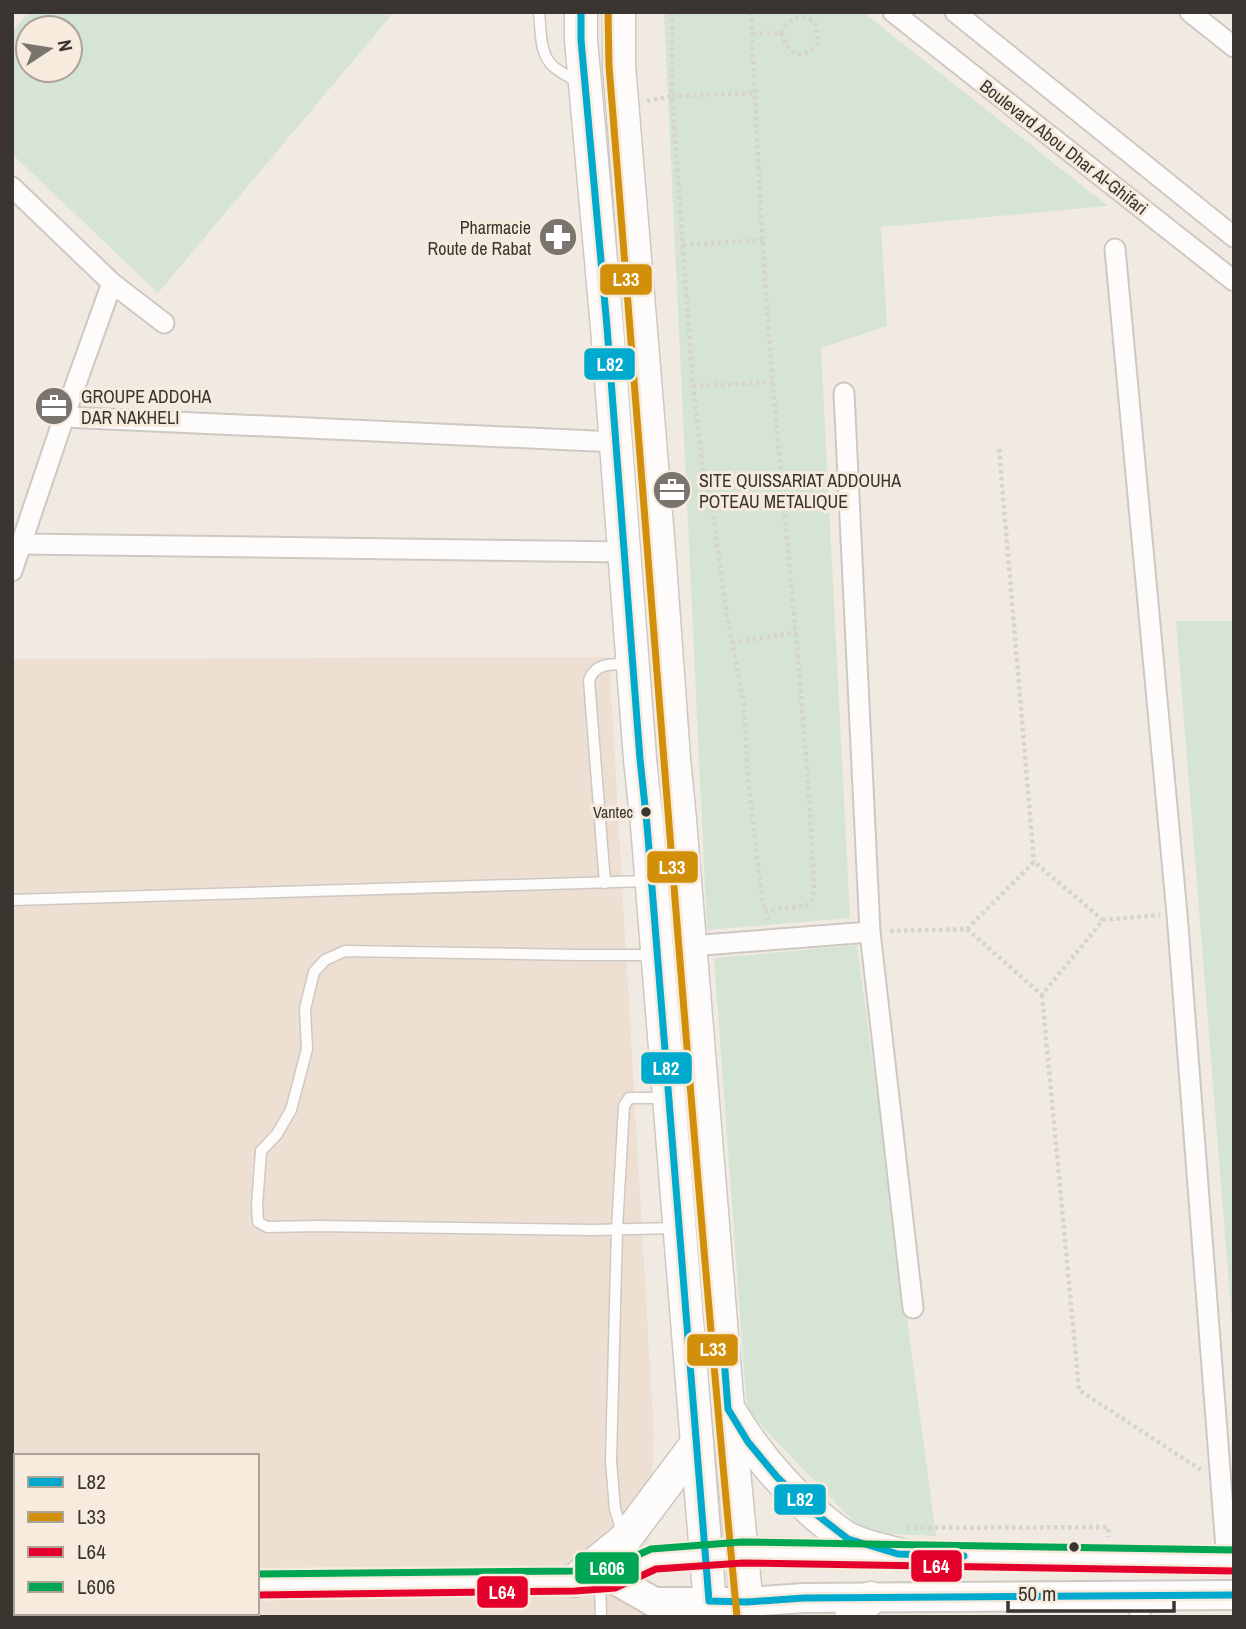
<svg xmlns="http://www.w3.org/2000/svg" width="1246" height="1629" viewBox="0 0 1246 1629" font-family="'Archivo Narrow',sans-serif">
  <rect width="100%" height="100%" fill="#f1eae3"/>
  <path fill="#ede0d3" d="M609 657 654 1436 644 1617H79V1613H257V1456H16V1554H12L13 659Z"/>
  <g fill="#d6e4d6" fill-rule="evenodd">
    <path d="M28 12H394L158 293 12 154V33ZM28 28H70V70H28Z"/>
    <path d="M664 12H863L1108 206 881 227 887 326 821 348 850 918 707 930Z"/>
    <path d="M1176 621H1234V1348Z"/>
    <path d="M857 945 936 1536 865 1533 747 1411 714 958Z"/>
  </g>
  <g fill="none" stroke-linecap="round" stroke-linejoin="round">
    <g stroke="#cec8c3" stroke-width="13">
      <g id="lane">
        <path d="M539 12C541 29 539 55 554 67 561 73 570 77 578 82"/>
        <path d="M605 883 589 680C596 662 613 664 630 664"/>
        <path d="M12 900 648 881"/>
        <path d="M655 955H579L345 951 325 960 314 972 305 1009 307 1049 291 1110 277 1134 261 1151 257 1206 258 1222 267 1227 318 1226 592 1230 676 1228"/>
        <path d="M622 1532 615 1509 611 1461 617 1229 624 1106 629 1098H664"/>
        <path d="M600 1583 601 1617"/>
      </g>
    </g>
    <g stroke="#cec8c3" stroke-width="23">
      <g id="street">
        <path d="M893 12 1234 281"/>
        <path d="M955 12 1234 237"/>
        <path d="M1190 12 1234 47"/>
        <path d="M12 187 112 283 64 417 12 571"/>
        <path d="M1115 249 1177 914 1227 1561"/>
        <path d="M112 283 164 323"/>
        <path d="M844 393 870 932 913 1308"/>
        <path d="M64 417 616 442"/>
        <path d="M20 544 625 552"/>
        <path d="M690 946 870 932"/>
        <path d="M1140 1596V1617"/>
        <path d="M69 1617V1613"/>
      </g>
    </g>
    <g stroke="#cec8c3" stroke-width="32">
      <g id="secondary">
        <path d="M612 1578 654 1602H747L804 1598 1234 1595"/>
        <path d="M257 1585 574 1581 612 1578 653 1559 743 1552 1234 1561"/>
        <path d="M12 1588H16"/>
      </g>
    </g>
    <g stroke="#cec8c3" stroke-width="35">
      <g id="primary">
        <path d="M581 12V40L607 327 640 759 647 825 711 1617"/>
        <path d="M619 12V65L659 550 674 759 680 820 728 1409 748 1617"/>
        <path d="M731 1413C755 1453 785 1488 821 1519 829 1525 838 1533 847 1538 860 1546 883 1550 898 1554"/>
        <path d="M574 1581 625 1539 697 1443"/>
        <path d="M851 1617 871 1598"/>
      </g>
    </g>
    <g stroke="#d6d3d1" stroke-width="4.5" stroke-dasharray="3.5 3.5" stroke-linecap="butt">
      <path d="M672 12V96L754 93"/>
      <path d="M751 12C757 136 762 260 773 383 787 551 806 718 814 886L813 899 806 906 765 910"/>
      <path d="M753 34 781 33C790 53 796 61 817 47 819 38 817 31 815 22 799 12 789 19 781 33"/>
      <path d="M647 101 672 96 693 386 702 463 711 497 726 611 744 704 748 779 762 898 768 920"/>
      <path d="M683 245 764 240"/>
      <path d="M693 386 773 382"/>
      <path d="M999 449 1034 862"/>
      <path d="M732 643 796 632"/>
      <path d="M967 929 1042 995 1103 920 1160 915"/>
      <path d="M890 931 967 929 1034 862 1103 920"/>
      <path d="M1042 995 1079 1390 1201 1470"/>
      <path d="M907 1528 1108 1527 1109 1537"/>
    </g>
    <use href="#lane" stroke="#fdfcfb" stroke-width="10"/>
    <use href="#street" stroke="#fdfcfb" stroke-width="19"/>
    <use href="#secondary" stroke="#fdfcfb" stroke-width="28"/>
    <use href="#primary" stroke="#fdfcfb" stroke-width="32"/>
    <g stroke="#f7ebdd" stroke-width="12">
      <g id="bus-1">
        <path d="M581 12V40L607 327 640 759 647 825 709 1601 747 1602 804 1598 1234 1595"/>
        <path d="M723 1345 728 1409 748 1442 777 1477 812 1511 848 1539 898 1554 964 1556"/>
      </g>
    </g>
    <g stroke="#f7ebdd" stroke-width="12">
      <path id="bus-2" d="M608 12 609 66C651 583 688 1100 737 1617"/>
    </g>
    <g stroke="#f7ebdd" stroke-width="12">
      <path id="bus-3" d="M257 1595 575 1591 615 1588 656 1569 743 1563 1234 1571"/>
    </g>
    <g stroke="#f7ebdd" stroke-width="12">
      <path id="bus-4" d="M257 1574 574 1571 609 1568 651 1549 742 1542 1234 1550"/>
    </g>
    <use href="#bus-1" stroke="#00a9ce" stroke-width="7"/>
    <use href="#bus-2" stroke="#d18f0a" stroke-width="7"/>
    <use href="#bus-3" stroke="#e4002b" stroke-width="7"/>
    <use href="#bus-4" stroke="#00a651" stroke-width="7"/>
  </g>
  <defs>
    <g id="pharmacy-disc" transform="scale(2.0125)"><circle r="9.5" fill="#7a746f" stroke="#f7ebdd"/><path d="M-2-6h4v4h4v4h-4v4h-4v-4h-4v-4h4Z" fill="#fff"/></g>
    <g id="office-disc" transform="scale(2.0125)"><circle r="9.5" fill="#7a746f" stroke="#f7ebdd"/><path d="M-6-3h4V-5.5h4V-3h4V5H-6ZM-1-4.5V-3h2v-1.5ZM-6 0V1H6V0Z" fill="#fff"/></g>
  </defs>
  <g fill-rule="evenodd">
    <use href="#pharmacy-disc" x="558" y="237"/>
    <use href="#office-disc" x="54" y="406"/>
    <use href="#office-disc" x="672" y="490"/>
  </g>
  <g fill="#3a3530" stroke="#f7ebdd" stroke-width="2.5">
    <circle cx="646" cy="812" r="6"/>
    <circle cx="1074" cy="1547" r="6"/>
  </g>
  <g text-anchor="middle" dominant-baseline="central" stroke-width="6" stroke-linejoin="round" paint-order="stroke">
    <g font-size="16" fill="#3a3530" stroke="#f7ebdd" text-anchor="end">
      <text x="633" y="812">Vantec</text>
    </g>
    <g font-size="18" fill="#3a3530" stroke="#f7ebdd">
      <text transform="translate(1064 147) rotate(38)">Boulevard Abou Dhar Al-Ghifari</text>
    </g>
    <g font-size="18" fill="#3a3530" stroke="#f7ebdd" text-anchor="start">
      <text x="531" y="227" text-anchor="end">Pharmacie<tspan x="531" dy="21">Route de Rabat</tspan></text>
      <text x="81" y="396">GROUPE ADDOHA<tspan x="81" dy="21">DAR NAKHELI</tspan></text>
      <text x="699" y="480">SITE QUISSARIAT ADDOUHA<tspan x="699" dy="21">POTEAU METALIQUE</tspan></text>
    </g>
  </g>
  <g stroke="#f7ebdd" stroke-width="2.5">
    <rect x="599" y="263" width="54" height="33" rx="7" fill="#d18f0a"/>
    <rect x="583" y="347" width="53" height="34" rx="7" fill="#00a9ce"/>
    <rect x="646" y="850" width="53" height="34" rx="7" fill="#d18f0a"/>
    <rect x="640" y="1051" width="53" height="34" rx="7" fill="#00a9ce"/>
    <rect x="686" y="1333" width="53" height="34" rx="7" fill="#d18f0a"/>
    <rect x="773" y="1483" width="54" height="33" rx="7" fill="#00a9ce"/>
    <rect x="910" y="1549" width="53" height="34" rx="7" fill="#e4002b"/>
    <rect x="574" y="1551" width="66" height="34" rx="7" fill="#00a651"/>
    <rect x="476" y="1575" width="53" height="34" rx="7" fill="#e4002b"/>
  </g>
  <g font-size="19" text-anchor="middle" font-weight="bold" fill="#fff">
    <text x="626" y="286">L33</text>
    <text x="610" y="371">L82</text>
    <text x="672" y="874">L33</text>
    <text x="666" y="1075">L82</text>
    <text x="713" y="1356">L33</text>
    <text x="800" y="1506">L82</text>
    <text x="936" y="1573">L64</text>
    <text x="607" y="1575">L606</text>
    <text x="502" y="1599">L64</text>
  </g>
  <rect width="1246" height="1629" fill="none" stroke="#3a3530" stroke-width="28"/>
  <rect x="14" y="1454" width="245" height="161" fill="#f7ebdd" stroke="#aba298" stroke-width="2"/>
  <rect x="28" y="1477" width="35" height="10" fill="#00a9ce" stroke="#aba298" stroke-width="2"/>
  <text x="77" y="1489" font-size="21" fill="#3a3530">L82</text>
  <rect x="28" y="1512" width="35" height="10" fill="#d18f0a" stroke="#aba298" stroke-width="2"/>
  <text x="77" y="1524" font-size="21" fill="#3a3530">L33</text>
  <rect x="28" y="1547" width="35" height="10" fill="#e4002b" stroke="#aba298" stroke-width="2"/>
  <text x="77" y="1559" font-size="21" fill="#3a3530">L64</text>
  <rect x="28" y="1582" width="35" height="10" fill="#00a651" stroke="#aba298" stroke-width="2"/>
  <text x="77" y="1594" font-size="21" fill="#3a3530">L606</text>
  <g transform="translate(49 49) rotate(78)"><circle r="33" fill="#f7ebdd" stroke="#aba298" stroke-width="2"/>
  <path d="M0-5L12 26L0 18L-12 26Z" fill="#7a746f"/>
  <text y="-10" font-size="19" font-weight="bold" text-anchor="middle" fill="#3a3530">N</text>
  </g>
  <path d="M1008 1601v10h166v-10" fill="none" stroke="#3a3530" stroke-width="3.5"/>
  <text x="1018" y="1601" font-size="21" fill="#3a3530" stroke="#f7ebdd" stroke-width="5" paint-order="stroke">50 m</text>
</svg>
